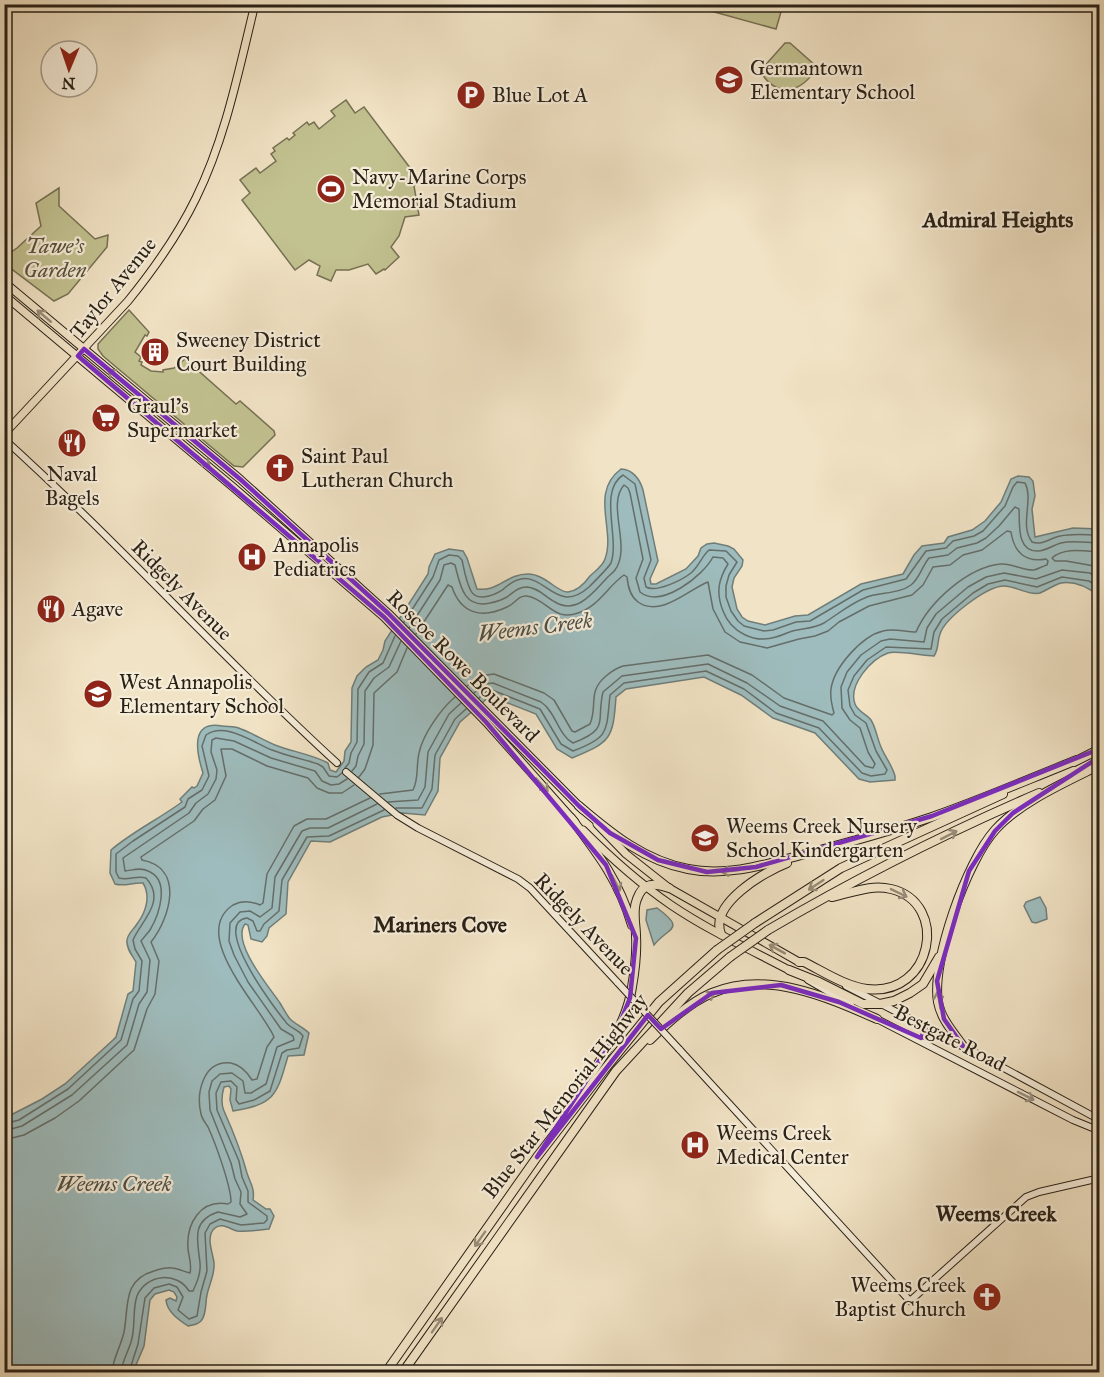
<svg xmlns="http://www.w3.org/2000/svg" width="1104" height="1377" viewBox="0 0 1104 1377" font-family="'IM FELL Great Primer',serif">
  <rect width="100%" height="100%" fill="#f1e3c5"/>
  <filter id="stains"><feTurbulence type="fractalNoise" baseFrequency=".00333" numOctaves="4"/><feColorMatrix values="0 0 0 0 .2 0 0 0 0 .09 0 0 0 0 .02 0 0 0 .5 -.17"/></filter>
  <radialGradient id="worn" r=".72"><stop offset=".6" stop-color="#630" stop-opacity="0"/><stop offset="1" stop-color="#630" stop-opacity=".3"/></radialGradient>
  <g fill="#c2c190" stroke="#767053" stroke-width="1.5">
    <path d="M708 5V4L783 5 776 29 707 10Z"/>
    <path d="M785 43H790L817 67C802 93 777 99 760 71Z"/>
    <path d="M346 100 355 113 364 107 420 181 414 186 419 215 405 217 399 236 391 247 399 257 385 270 384 269 376 274 368 264 349 270H336L331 281 317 275 320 266 309 260 295 270 242 200 250 193 240 180 256 168 260 173 276 161 271 154 275 151 273 148 287 138 289 140 295 135 293 133 307 122 309 125 314 122 319 129 335 116 331 111Z"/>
    <path d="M59 188V206L95 239 108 235 107 247 68 294 54 301 5 264 4 257 17 248 41 226 36 203Z"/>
    <path d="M129 310 149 332 147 336 145 335 135 352 141 357 139 361 142 362 141 365 151 371 163 372V370L174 368 185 359 236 404 240 401 274 431 275 435 243 467 234 466 103 356 98 349V344Z"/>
  </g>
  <g fill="#9ebcbd" stroke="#6f7e7a" stroke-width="1.5">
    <path d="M621 469C632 469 640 479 643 490L658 561 650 579 651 584H656L686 569 698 556 701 548 707 544 714 543 728 546 734 549 743 560 742 566 734 578 732 587 737 609 742 617 748 621 765 625 795 616 808 615 861 584 903 574 914 555 922 546 944 543 948 537 972 530 985 521 1001 502 1011 479 1018 476 1029 477 1033 481 1035 496 1032 509 1035 537 1073 528 1099 529V596C1089 588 1075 581 1061 583 1054 585 1047 590 1040 593 1029 596 1016 586 1004 586 987 586 945 618 940 634 937 642 939 649 934 656 923 656 897 650 888 653 871 659 848 685 855 704 858 712 867 714 871 720 876 728 877 738 881 747 885 757 892 765 895 776V780L870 782 859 779 815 733 773 718 741 695 704 677 626 689 616 697C613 739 611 742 572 758L557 749 536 714 490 696 460 722 440 758 438 791 425 815 402 813 382 817 330 842 311 841 288 882 286 914 269 928 267 936 262 942 251 939 248 925 245 924C231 942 269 987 280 1003 283 1008 286 1014 290 1019 295 1024 303 1027 309 1033L304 1055 288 1056C277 1094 276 1104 233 1111L230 1100 231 1089 229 1086 224 1087C222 1094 221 1104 224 1111 233 1131 241 1151 247 1173 250 1183 255 1188 253 1200L266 1209H270L274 1216 269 1229C259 1230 247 1232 237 1231 230 1229 221 1222 215 1228 205 1236 213 1253 214 1263 215 1275 209 1284 207 1295 205 1303 207 1314 201 1321 197 1325 193 1325 188 1326 179 1320 167 1312 166 1300L170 1298 176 1301 177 1297 174 1292 169 1290 155 1294 150 1300 144 1346 133 1372H5V1118L42 1099 65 1084 113 1040 116 1037 128 994 133 991 136 962C132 955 126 948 127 940 128 933 134 929 137 924 146 912 151 896 143 883 133 882 125 887 115 884L110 873 111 850C132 832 159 819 182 802L180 799 192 787 194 788 197 786 203 773C197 754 189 720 222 726 228 727 235 726 241 729 252 733 263 740 275 745 293 752 311 754 328 763L330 770 336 772 344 761 345 751 351 742 352 688 357 676 366 667 378 660 383 650 385 641 428 574 429 567 435 554 449 549 463 551 467 558 477 589C499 592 506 574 528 574 545 574 558 593 568 592 577 591 585 583 590 576 595 571 603 566 605 559 616 530 589 493 621 469Z"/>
    <path d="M1040 897 1046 908 1047 919 1036 923 1032 922 1024 906 1026 902Z"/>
    <path d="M657 908C687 930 668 927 654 945L646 920 647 910Z"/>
  </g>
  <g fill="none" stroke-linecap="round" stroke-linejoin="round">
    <g stroke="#646e6a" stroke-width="1.5">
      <path d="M1100 552C1084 551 1064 547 1052 558L1055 561H1066L1100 567"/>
      <path d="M404 622 433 577 439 560 449 555 458 556 462 560C464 569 466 582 471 591 478 604 500 593 507 586 542 558 552 620 589 587 594 582 608 568 611 563 620 538 598 491 623 475L635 484 651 560 644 578 646 587C656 593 682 580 691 573 699 566 702 556 709 550L726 551 737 562 729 575 726 586V597L731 611 738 621 744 626 764 631 773 630 796 622 810 621 863 590 906 579 926 551 946 548 953 541 974 536 983 531 1005 506 1013 487 1017 482 1025 483C1034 500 1019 525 1032 542 1042 546 1050 538 1060 536 1073 533 1086 535 1100 535"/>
      <path d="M409 628 440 580 444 565 451 563 455 565C460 584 463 609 490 603 495 602 502 600 507 597 514 592 518 587 527 587 539 588 545 597 555 602 576 615 593 593 605 580 608 576 612 574 615 570 632 547 606 505 624 485L628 488 630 493 643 559 636 578 640 592C661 609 703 576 713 557L723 558 728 564C718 580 716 593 723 611 731 632 754 644 776 637 783 635 790 631 797 630 807 628 815 628 824 623 838 614 851 603 867 597 880 592 899 594 911 585 920 578 922 566 929 558L948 555 957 548 977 543 986 538 999 526 1015 507 1019 509C1020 523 1016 552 1038 551 1046 551 1053 545 1061 543 1073 540 1087 543 1100 543"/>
      <path d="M416 634 448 585 452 587C461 614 482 619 507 607 515 604 518 595 527 596 547 599 554 622 578 613 599 606 608 586 624 575L627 577C628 587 630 596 638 602 661 618 689 589 708 582L713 609 725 632 740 642 767 648 799 639 815 636 828 631 839 622 869 606 912 595 923 585 933 567 950 565 963 555 982 550 1007 531 1011 532C1014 552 1025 563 1046 559L1048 561 1047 565C1043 566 1038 569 1034 570 1023 571 1012 563 1001 564 968 567 929 602 916 632 906 632 894 628 883 631 862 636 834 667 831 689 830 697 832 706 834 713L832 715 784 698 752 675 708 655 623 666C616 668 612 671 606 676 587 692 598 705 590 724L575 732 572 731 554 700 544 693 494 674 480 676 467 686"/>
      <path d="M474 693 484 684 493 683 541 702C556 712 558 735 573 743 610 729 596 722 603 692L622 676 708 664 747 683 780 706 823 721 865 766 873 768 875 764 868 752 860 728 850 720 842 708 841 687 847 672 861 655 881 641 890 639 924 642 927 628 936 614 968 587 986 577 1004 573 1036 579 1062 570 1090 573 1100 579"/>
      <path d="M479 698 487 691 492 690 540 709 561 744 573 751C610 737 606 732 610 695L624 683 706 671 744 689 776 713 819 728 862 773 871 776 885 774 887 770 876 751 866 723 855 715 850 706 848 690 854 676 867 660 886 647 931 649 934 632 942 619 973 593 988 584 1005 580 1037 587 1062 577 1089 581 1100 588"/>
      <path d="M345 768 349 763 351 753 357 742 358 689 369 672 383 663 395 636"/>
      <path d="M352 771 356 766 358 756 364 744 365 691 374 678 389 667 401 641"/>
      <path d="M359 777 365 769 373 745 374 693 397 672 407 648"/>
      <path d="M380 794 413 790C419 779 416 765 419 753 423 734 441 709 455 697"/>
      <path d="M388 802 418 800 425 787 428 752 449 714 461 703"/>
      <path d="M396 808H422L432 789 435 755 455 719 466 709"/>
      <path d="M4 1124 19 1120 68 1089 121 1040 133 999 139 991 142 961 135 949 133 940C141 921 167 901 146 878 136 875 128 881 119 878L116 872V854L133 841 185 807 188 799 202 790 209 776 202 746 206 735C225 721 254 743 272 750 287 756 303 759 318 764L323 767 329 776 337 777 342 773"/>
      <path d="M4 1131 22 1126 72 1095 127 1045 139 1004 147 992 150 960 141 941C144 937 147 934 150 930 159 915 171 880 148 871 141 867 133 870 125 871L123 858 189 813 196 803 208 794 216 779 217 770 211 752 212 740 216 738 234 741 271 758 315 771 322 781 331 785 339 784 347 779"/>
      <path d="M4 1140 24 1135 55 1118 79 1101 134 1050 147 1009 155 994 159 961 151 942C170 918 185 868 142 860L141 857 194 821 203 809 215 800 226 776 221 749H232L267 766 308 778 317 788 329 793H342L354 785"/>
      <path d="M112 1372C113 1358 121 1346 124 1332 129 1307 122 1280 154 1271 160 1269 166 1267 172 1268 178 1268 184 1272 190 1273 192 1264 189 1258 188 1249 186 1224 200 1199 228 1204L231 1202C231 1186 215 1142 208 1127 205 1122 202 1119 201 1114 196 1093 203 1060 231 1063 241 1065 247 1072 252 1080L257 1079 267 1047 274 1037C262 1008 188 935 233 905 242 900 251 901 260 905L263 903 267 874 294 826 307 819H326L370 798"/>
      <path d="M121 1372C122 1362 128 1352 131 1342 136 1327 132 1310 137 1296 146 1274 177 1271 189 1291H193C197 1282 201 1273 200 1263 198 1242 190 1221 218 1212L240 1217 247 1214 240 1204 241 1192 235 1179 231 1163 210 1110 209 1092 212 1081 220 1074 232 1073 243 1081 245 1093H251L266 1084 277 1047 294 1040 293 1036 281 1029 248 982 234 955 229 941 230 923 240 912 250 911 260 917 272 908 275 877 302 831 310 828H328L377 804"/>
      <path d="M129 1372 138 1344 145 1298 154 1288 169 1284 177 1287 183 1297 178 1310 189 1319 197 1316 201 1292 207 1271 205 1233 210 1224 220 1219 241 1225 264 1223 267 1220V1216L248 1202V1191L242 1177 239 1161 217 1110 216 1093 221 1082 231 1081 237 1087 236 1100 239 1104 254 1100 270 1091 282 1053 287 1050 299 1048 303 1036C298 1029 289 1028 285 1021 275 1009 210 923 247 918L253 921 257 931H260L264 924 279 911 282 880 307 837 329 836 384 810"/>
    </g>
    <g stroke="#292016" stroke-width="8">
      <g id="secondary">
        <path d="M4 439C119 543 223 659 337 763"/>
        <path d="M346 772 397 815 418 828 518 879 530 888 618 983"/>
        <path d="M808 980 851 1005"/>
        <path d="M846 986 963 1046 1100 1120"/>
        <path d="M873 1017 1073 1120 1100 1131"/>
        <path d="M679 1049 910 1301 1026 1197 1039 1192 1100 1178"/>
      </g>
    </g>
    <g stroke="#292016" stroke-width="9">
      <g id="primary">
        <path d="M4 282 240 479 388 613 583 810"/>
        <path d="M4 295 233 487 384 617 486 722 575 822"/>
        <path d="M4 434 128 301C154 269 178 235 196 198 226 137 239 69 255 4"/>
        <path d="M597 824 626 854 669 888 799 962"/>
        <path d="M583 830C610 857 639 883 671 905 708 930 749 949 789 970"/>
      </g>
    </g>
    <g stroke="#292016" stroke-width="10">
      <g id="highway">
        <path d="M1074 762 1100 749"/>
        <path d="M579 806C612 834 645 861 688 869 728 877 767 864 805 854 847 843 890 831 932 817 981 800 1029 779 1077 760"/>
        <path d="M571 818C599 855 619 881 632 925"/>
        <path d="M755 923 841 868 1003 794"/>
        <path d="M768 930C855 879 946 833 1039 793"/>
        <path d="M721 934C709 904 764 872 787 863"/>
        <path d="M799 962H804C824 972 845 986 867 989 933 997 950 903 891 889 870 884 852 893 832 897"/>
        <path d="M789 970 819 982 863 1004H880L894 1001 910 993 923 984 939 957"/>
        <path d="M650 1040C667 1023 690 1002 712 993 767 970 827 997 877 1019"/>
        <path d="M963 1046C953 1032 941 1019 938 1002 931 961 967 861 995 830 1020 802 1066 782 1100 765"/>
        <path d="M566 1112C590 1073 625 1034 632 987 635 970 637 953 636 936 636 924 632 911 637 899 643 882 654 883 669 888"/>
        <path d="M386 1372 537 1157 604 1070 659 1002 717 950"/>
        <path d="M403 1372 616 1071 688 993 730 957"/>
      </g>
    </g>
    <use href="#secondary" stroke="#f6edd9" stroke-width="6"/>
    <use href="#primary" stroke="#f1e3c5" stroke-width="7"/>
    <use href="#highway" stroke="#f1e3c5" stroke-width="8"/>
    <g stroke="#292016" stroke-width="8" stroke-linecap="butt">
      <path id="secondary-bridge" d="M618 983 679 1049"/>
    </g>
    <g stroke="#292016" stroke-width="10" stroke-linecap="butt">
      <g id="highway-bridge">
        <path d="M717 950 755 923"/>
        <path d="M730 957 768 930"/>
      </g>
    </g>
    <use href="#secondary-bridge" stroke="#f6edd9" stroke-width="6"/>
    <use href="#highway-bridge" stroke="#f1e3c5" stroke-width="8"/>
  </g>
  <defs><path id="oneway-shaft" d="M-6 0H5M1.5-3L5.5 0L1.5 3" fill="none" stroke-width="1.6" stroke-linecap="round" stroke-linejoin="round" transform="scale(1.5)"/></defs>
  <g stroke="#978b76">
    <use href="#oneway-shaft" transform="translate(44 316) rotate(-140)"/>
    <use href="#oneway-shaft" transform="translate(115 375) rotate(-141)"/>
    <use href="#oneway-shaft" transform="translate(203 461) rotate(40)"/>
    <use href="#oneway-shaft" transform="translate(542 785) rotate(48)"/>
    <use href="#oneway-shaft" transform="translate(949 835) rotate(-27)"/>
    <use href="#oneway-shaft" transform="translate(730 871) rotate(174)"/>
    <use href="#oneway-shaft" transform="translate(616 883) rotate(62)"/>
    <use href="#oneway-shaft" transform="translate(816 885) rotate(147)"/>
    <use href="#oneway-shaft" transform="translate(899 893) rotate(26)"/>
    <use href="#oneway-shaft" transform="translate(777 949) rotate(-151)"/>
    <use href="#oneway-shaft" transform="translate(707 997) rotate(-29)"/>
    <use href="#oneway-shaft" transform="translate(939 1000) rotate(-100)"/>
    <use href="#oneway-shaft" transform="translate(480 1239) rotate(125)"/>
    <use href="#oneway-shaft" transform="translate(437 1325) rotate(-55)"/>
  </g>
  <use stroke="#9a9181" href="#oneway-shaft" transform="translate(1026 1096) rotate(27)"/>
  <path fill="none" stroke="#7b2cbf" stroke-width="4.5" stroke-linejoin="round" d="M84 349 240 479 388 613 579 806 610 833 658 860 707 872 756 867 932 816 1104 747V754L1013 813 995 831 969 871 937 981 944 1019 963 1046 926 1027 921 1038 839 1002 781 985 712 993 661 1029 648 1015 537 1157 614 1038 630 998 636 938 606 865 486 722 384 617 78 356Z"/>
  <defs>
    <g id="school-disc" transform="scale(1.5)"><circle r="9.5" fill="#8f2418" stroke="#f6edd9"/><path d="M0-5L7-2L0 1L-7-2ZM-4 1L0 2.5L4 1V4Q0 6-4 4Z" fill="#fff"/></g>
    <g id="parking-disc" transform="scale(1.5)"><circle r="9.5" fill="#8f2418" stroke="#f6edd9"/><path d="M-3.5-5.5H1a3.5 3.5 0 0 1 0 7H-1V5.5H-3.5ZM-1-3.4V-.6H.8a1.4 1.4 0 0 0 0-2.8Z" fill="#fff"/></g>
    <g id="stadium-disc" transform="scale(1.5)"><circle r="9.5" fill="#8f2418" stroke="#f6edd9"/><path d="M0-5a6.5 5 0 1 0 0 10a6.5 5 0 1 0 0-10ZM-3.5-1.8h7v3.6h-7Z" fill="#fff"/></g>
    <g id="building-disc" transform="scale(1.5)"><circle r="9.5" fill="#8f2418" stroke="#f6edd9"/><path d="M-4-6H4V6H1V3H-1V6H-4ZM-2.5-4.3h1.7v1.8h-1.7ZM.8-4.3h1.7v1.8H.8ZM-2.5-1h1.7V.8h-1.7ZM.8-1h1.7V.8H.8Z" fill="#fff"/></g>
    <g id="supermarket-disc" transform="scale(1.5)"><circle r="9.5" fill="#8f2418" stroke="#f6edd9"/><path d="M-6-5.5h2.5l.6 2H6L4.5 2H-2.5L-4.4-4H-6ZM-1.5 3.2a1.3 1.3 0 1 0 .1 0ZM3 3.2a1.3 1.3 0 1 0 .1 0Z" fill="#fff"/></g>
    <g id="restaurant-disc" transform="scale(1.5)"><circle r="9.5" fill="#8f2418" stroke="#f6edd9"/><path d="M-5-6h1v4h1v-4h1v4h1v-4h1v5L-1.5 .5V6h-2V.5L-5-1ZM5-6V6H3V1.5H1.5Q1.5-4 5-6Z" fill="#fff"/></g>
    <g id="church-disc" transform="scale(1.5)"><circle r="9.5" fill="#8f2418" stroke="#f6edd9"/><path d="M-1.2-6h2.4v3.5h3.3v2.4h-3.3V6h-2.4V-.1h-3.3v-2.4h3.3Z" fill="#fff"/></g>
    <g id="hospital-disc" transform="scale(1.5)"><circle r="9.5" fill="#8f2418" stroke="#f6edd9"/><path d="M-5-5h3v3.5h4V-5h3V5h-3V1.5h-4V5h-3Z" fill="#fff"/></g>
  </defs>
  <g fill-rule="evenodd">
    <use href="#school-disc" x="729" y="80"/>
    <use href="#parking-disc" x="471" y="95"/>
    <use href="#stadium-disc" x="331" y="189"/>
    <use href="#building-disc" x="155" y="352"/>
    <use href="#supermarket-disc" x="106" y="418"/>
    <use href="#restaurant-disc" x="72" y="443"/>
    <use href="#church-disc" x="280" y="468"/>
    <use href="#hospital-disc" x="252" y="557"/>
    <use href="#restaurant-disc" x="51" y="609"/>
    <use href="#school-disc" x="98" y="694"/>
    <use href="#school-disc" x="705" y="838"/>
    <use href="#hospital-disc" x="695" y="1145"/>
    <use href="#church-disc" x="987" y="1297"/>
  </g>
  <g text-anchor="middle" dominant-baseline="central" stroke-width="4.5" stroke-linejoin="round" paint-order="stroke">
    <g font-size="21" fill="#292016" stroke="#f6edd9" text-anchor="start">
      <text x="750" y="68">Germantown<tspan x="750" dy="24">Elementary School</tspan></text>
      <text x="492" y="95">Blue Lot A</text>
      <text x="352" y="177">Navy-Marine Corps<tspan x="352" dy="24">Memorial Stadium</tspan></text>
      <text x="176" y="340">Sweeney District<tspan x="176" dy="24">Court Building</tspan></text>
      <text x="127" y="406">Graul's<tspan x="127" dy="24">Supermarket</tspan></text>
      <text x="301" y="456">Saint Paul<tspan x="301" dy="24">Lutheran Church</tspan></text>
      <text x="72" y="474" text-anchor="middle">Naval<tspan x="72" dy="24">Bagels</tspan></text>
      <text x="273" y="545">Annapolis<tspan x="273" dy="24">Pediatrics</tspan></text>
      <text x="72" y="609">Agave</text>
      <text x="119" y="682">West Annapolis<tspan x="119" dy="24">Elementary School</tspan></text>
      <text x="726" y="826">Weems Creek Nursery<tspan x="726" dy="24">School Kindergarten</tspan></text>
      <text x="716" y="1133">Weems Creek<tspan x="716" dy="24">Medical Center</tspan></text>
      <text x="966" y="1285" text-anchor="end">Weems Creek<tspan x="966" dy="24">Baptist Church</tspan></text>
    </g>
    <g font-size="21" font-style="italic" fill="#57503b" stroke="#f6edd9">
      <text x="55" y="246">Tawe's<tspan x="55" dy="24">Garden</tspan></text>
    </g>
    <g font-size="21" fill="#292016" stroke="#f6edd9">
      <text transform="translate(113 288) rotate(-51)">Taylor Avenue</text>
      <text transform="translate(182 590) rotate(45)">Ridgely Avenue</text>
      <text transform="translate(463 666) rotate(45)">Roscoe Rowe Boulevard</text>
      <text transform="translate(584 924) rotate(46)">Ridgely Avenue</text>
      <text transform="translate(950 1038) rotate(27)">Bestgate Road</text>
      <text transform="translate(565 1096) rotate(-52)">Blue Star Memorial Highway</text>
    </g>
    <g font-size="22" font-weight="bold" fill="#292016" stroke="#f6edd9">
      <text x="998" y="219">Admiral Heights</text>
      <text x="440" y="924">Mariners Cove</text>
      <text x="996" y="1213">Weems Creek</text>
    </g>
    <g font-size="22" font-style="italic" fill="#4c4f48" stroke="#f6edd9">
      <text transform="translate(535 627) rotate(-7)">Weems Creek</text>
      <text x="114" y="1183">Weems Creek</text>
    </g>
  </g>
  <rect width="1104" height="1377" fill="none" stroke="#f1e3c5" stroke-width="24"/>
  <rect x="6" y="6" width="1092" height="1365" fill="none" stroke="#292016" stroke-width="3"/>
  <rect x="12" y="12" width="1080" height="1353" fill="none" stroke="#292016" stroke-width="1.5"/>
  <g transform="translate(69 69) rotate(182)"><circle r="28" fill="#f6edd9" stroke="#a49b8b" stroke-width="1.5"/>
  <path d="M0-4.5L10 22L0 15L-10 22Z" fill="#8f2418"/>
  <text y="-9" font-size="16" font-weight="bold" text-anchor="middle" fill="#292016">N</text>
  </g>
  <rect width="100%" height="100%" filter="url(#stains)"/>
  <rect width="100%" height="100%" fill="url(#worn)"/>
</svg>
